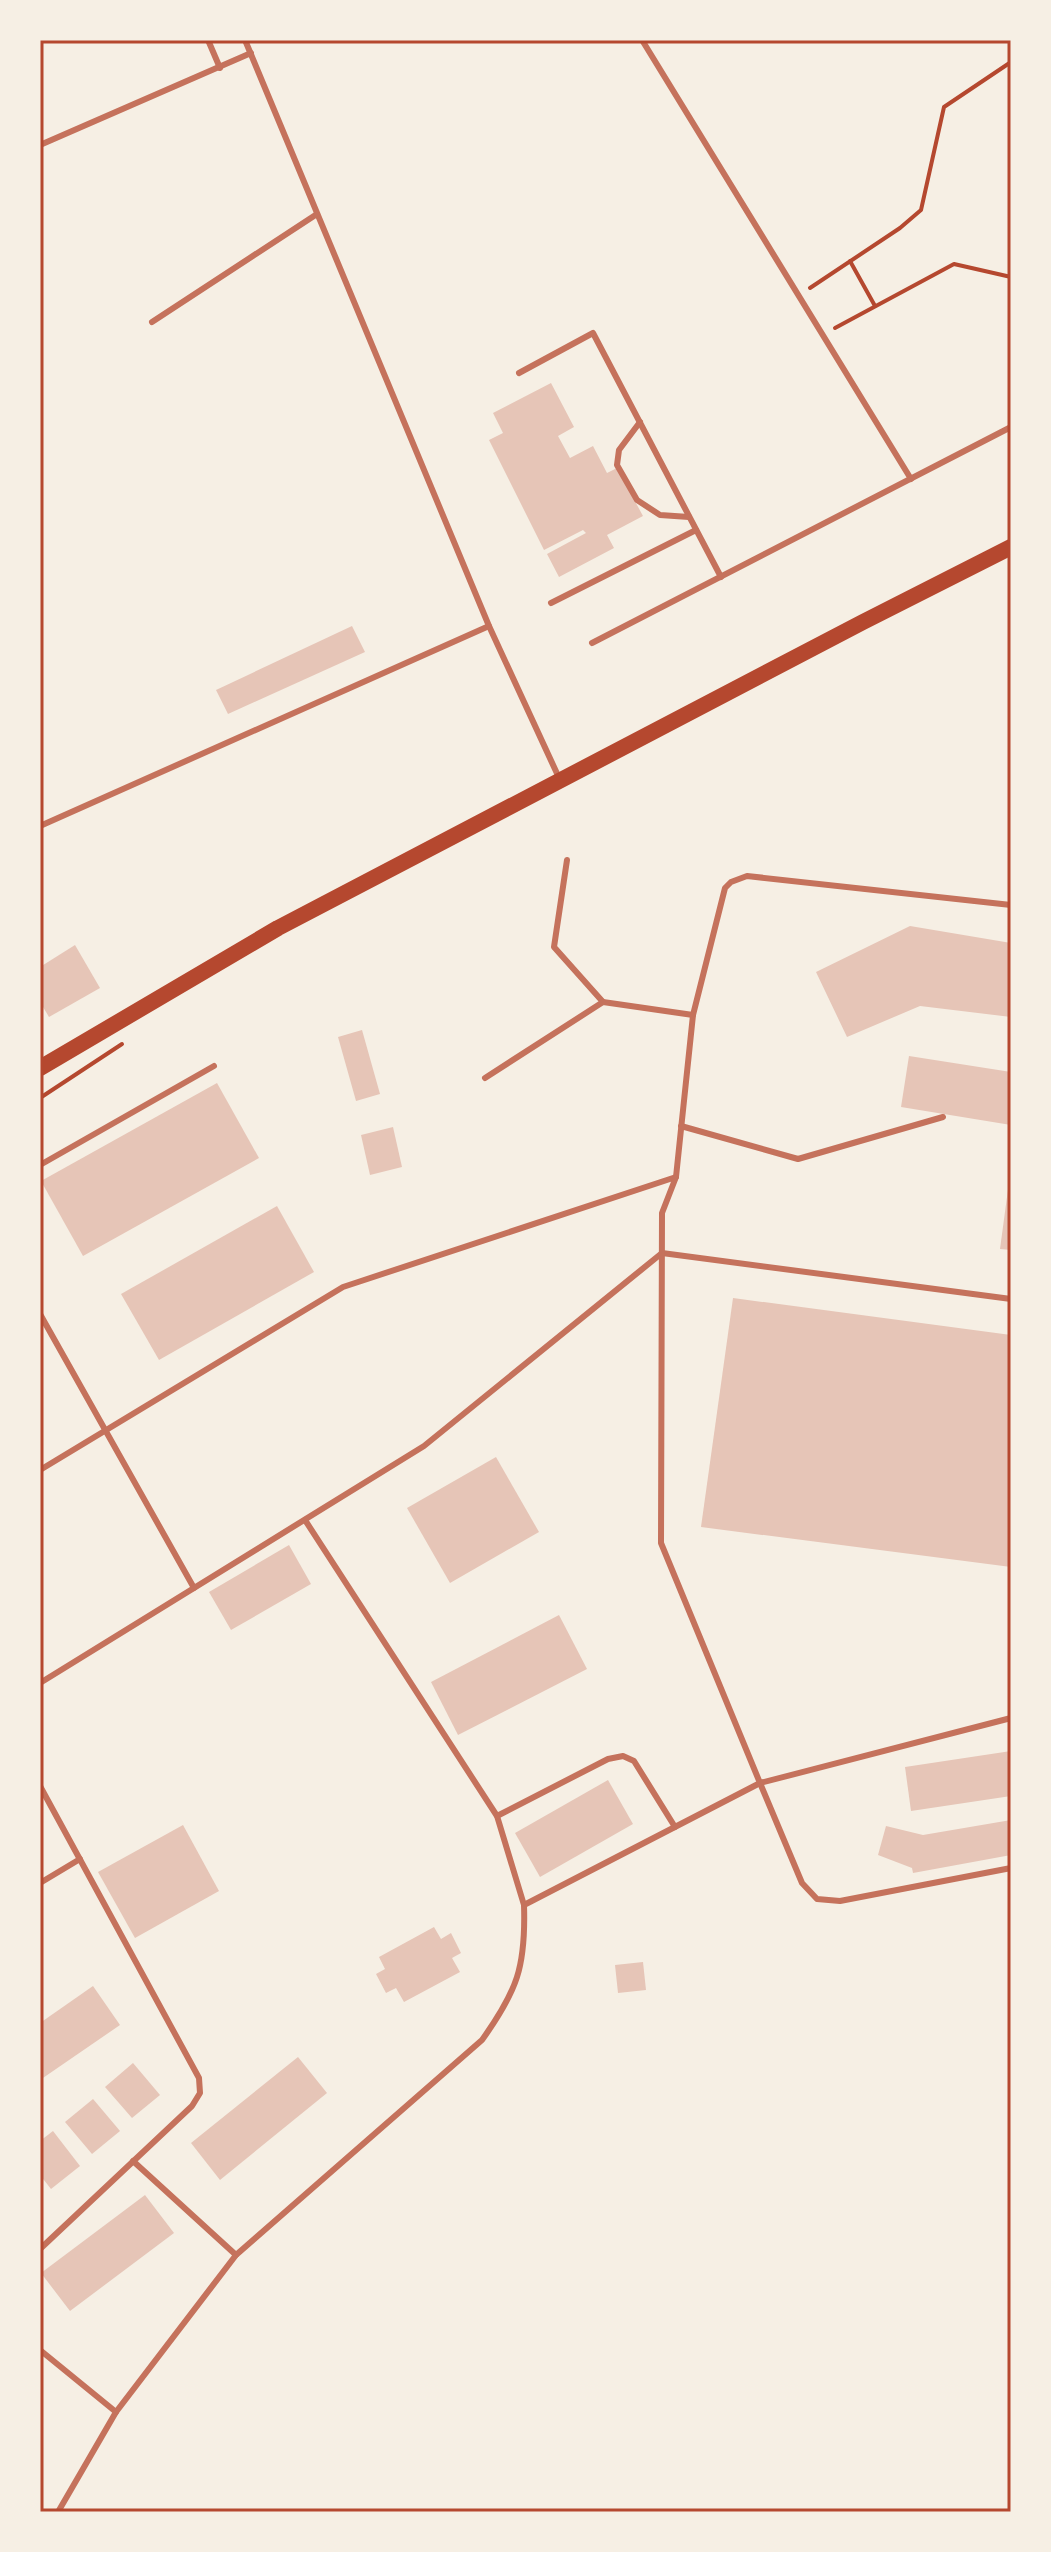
<svg xmlns="http://www.w3.org/2000/svg" width="1051" height="2552" viewBox="0 0 1051 2552" font-family="Montserrat,sans-serif">
  <rect width="100%" height="100%" fill="#f6efe4"/>
  <g fill="#e6c5b7">
    <path d="M551 383 574 427 558 436 570 458 593 446 607 473 617 468 643 516 607 535 614 548 559 577 547 554 586 533 583 530 544 550 489 440 503 433 493 413Z"/>
    <path d="M352 626 365 652 228 714 216 690Z"/>
    <path d="M910 926 1011 943V1017L920 1006 847 1037 816 972Z"/>
    <path d="M75 945 100 988 49 1017 40 1002V967Z"/>
    <path d="M362 1030 380 1094 356 1101 338 1037Z"/>
    <path d="M909 1056 1011 1072V1125L901 1107Z"/>
    <path d="M217 1083 259 1158 83 1256 41 1181Z"/>
    <path d="M393 1127 402 1167 370 1175 361 1135Z"/>
    <path d="M1009 1182H1011V1250L1000 1249Z"/>
    <path d="M277 1206 314 1272 159 1360 121 1294Z"/>
    <path d="M733 1298 1011 1335V1567L701 1527Z"/>
    <path d="M496 1457 539 1532 450 1583 407 1508Z"/>
    <path d="M289 1545 311 1584 231 1630 209 1592Z"/>
    <path d="M559 1615 587 1669 458 1735 431 1682Z"/>
    <path d="M1011 1751V1796L911 1811 905 1767Z"/>
    <path d="M608 1780 633 1824 540 1877 515 1833Z"/>
    <path d="M1011 1820V1855L913 1873 912 1868 878 1855 886 1826 923 1835Z"/>
    <path d="M183 1825 219 1891 135 1938 98 1872Z"/>
    <path d="M434 1927 441 1939 451 1933 461 1953 452 1958 460 1972 404 2002 396 1988 386 1993 376 1974 385 1969 379 1957Z"/>
    <path d="M643 1962 646 1990 618 1993 615 1965Z"/>
    <path d="M93 1986 120 2025 40 2080V2023Z"/>
    <path d="M298 2057 327 2093 220 2180 191 2143Z"/>
    <path d="M133 2063 160 2095 132 2118 105 2087Z"/>
    <path d="M93 2099 120 2131 92 2154 65 2122Z"/>
    <path d="M53 2131 80 2166 51 2189 40 2175V2141Z"/>
    <path d="M145 2195 174 2233 70 2311 41 2273Z"/>
  </g>
  <g fill="none" stroke-linecap="round" stroke-linejoin="round">
    <g stroke="#b5482f" stroke-width="4">
      <path d="M850 261 875 306"/>
      <path d="M810 288 900 228 921 210 944 107 1011 62"/>
      <path d="M835 328 954 264 1011 277"/>
      <path d="M40 1098 122 1044"/>
    </g>
    <g stroke="#c5725c" stroke-width="6">
      <path d="M208 40 220 68"/>
      <path d="M245 40 489 626 560 780"/>
      <path d="M642 40 911 479"/>
      <path d="M40 145 251 53"/>
      <path d="M152 322 317 214"/>
      <path d="M519 373 593 333 721 577"/>
      <path d="M640 422 619 450 617 465 637 500 660 515 689 517"/>
      <path d="M551 603 696 530"/>
      <path d="M592 643 1011 427"/>
      <path d="M40 826 489 626"/>
      <path d="M567 860 554 947 603 1002 693 1015"/>
      <path d="M485 1078 603 1002"/>
      <path d="M681 1126 798 1159 943 1117"/>
      <path d="M40 1165 214 1066"/>
      <path d="M40 1314 194 1588"/>
      <path d="M40 1470 343 1287 676 1177"/>
      <path d="M305 1520 497 1816 524 1905"/>
      <path d="M40 1683 424 1446 662 1253 1011 1299"/>
      <path d="M1011 1718 760 1783 802 1883 817 1899 840 1901 1011 1868"/>
      <path d="M40 1786 199 2078 200 2093 192 2106 40 2249"/>
      <path d="M497 1816 608 1759 623 1756 634 1761 675 1827"/>
      <path d="M40 1883 80 1859"/>
      <path d="M133 2161 236 2255"/>
      <path d="M40 2350 116 2412"/>
      <path d="M58 2512 116 2412 236 2255 482 2040C517 1991 526 1967 524 1905L760 1783 661 1543 662 1213 676 1177 693 1015 725 888 731 882 747 876 1011 905"/>
    </g>
    <path stroke="#b5482f" stroke-width="16" d="M40 1068 278 928 863 622 1011 547"/>
  </g>
  <rect width="1051" height="2552" fill="none" stroke="#f6efe4" stroke-width="84"/>
  <rect x="42" y="42" width="967" height="2468" fill="none" stroke="#b5482f" stroke-width="3"/>
</svg>
